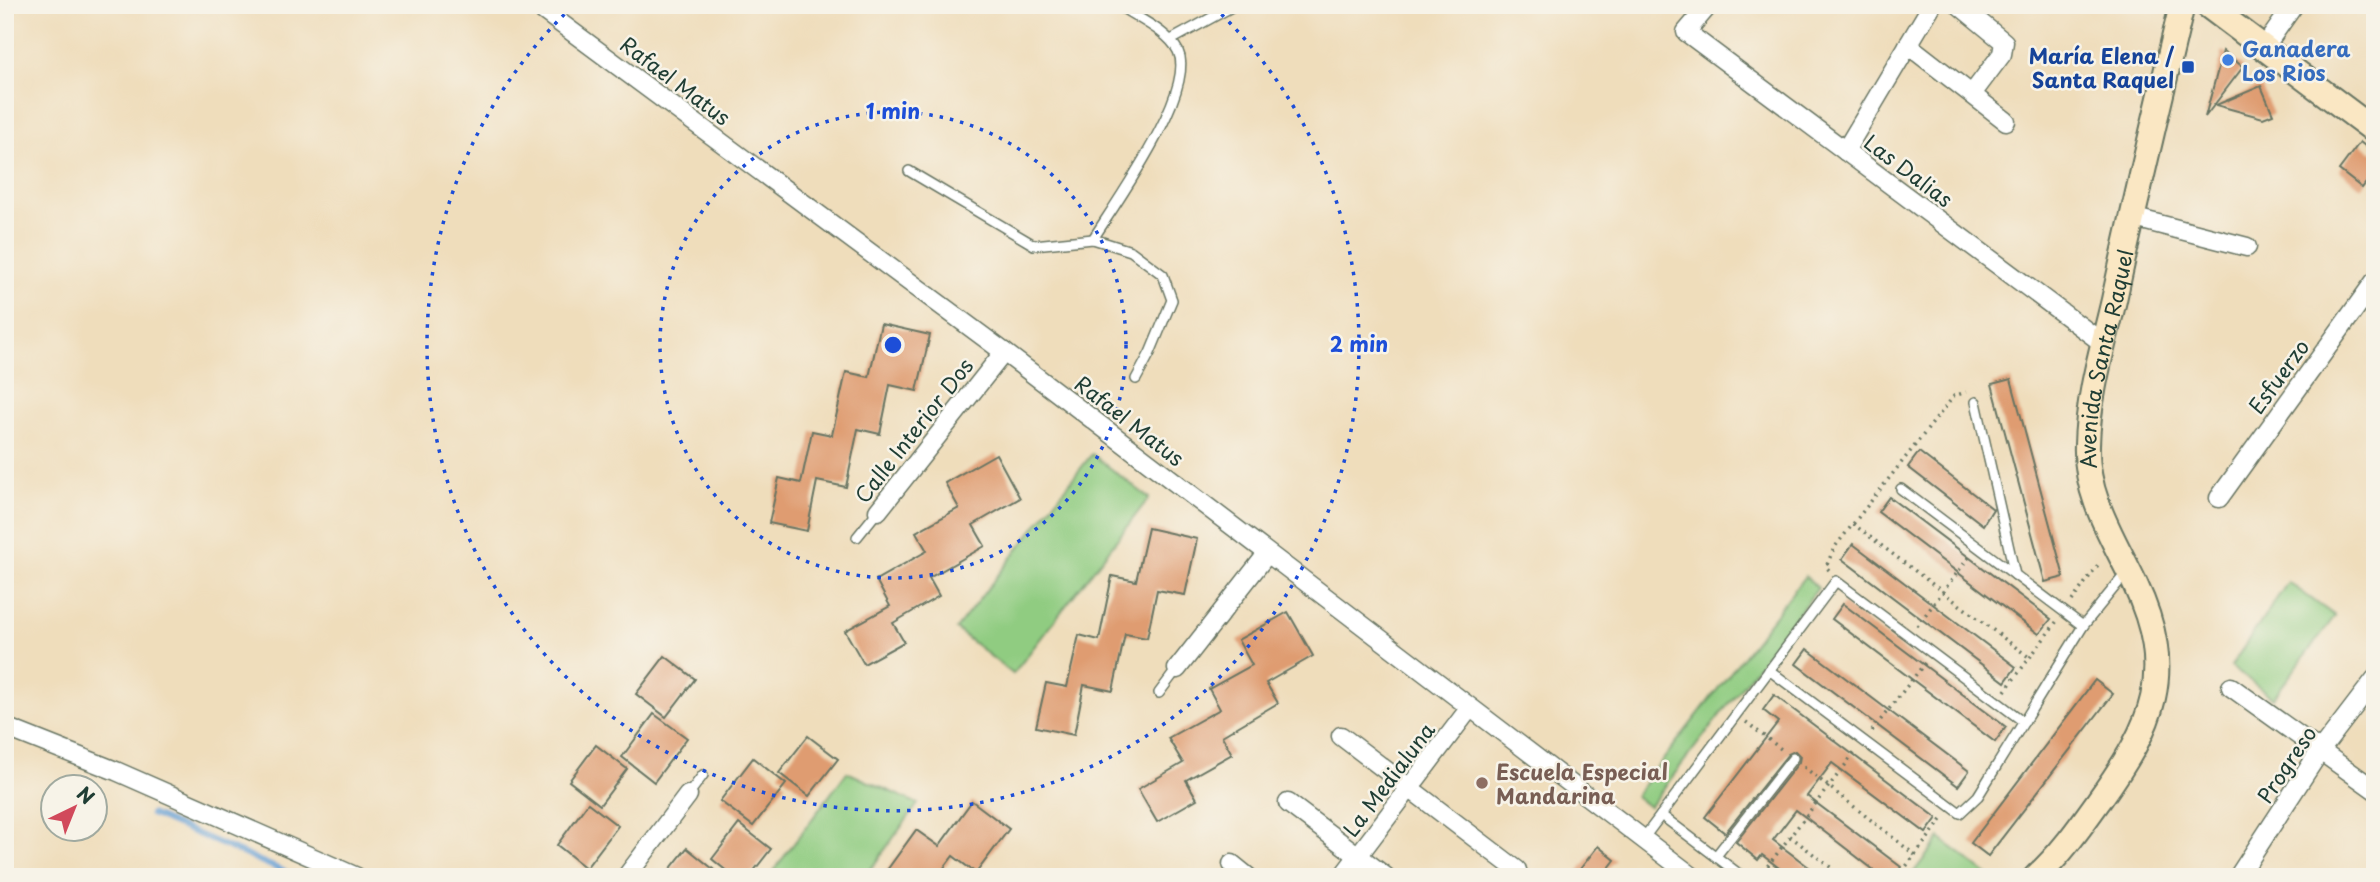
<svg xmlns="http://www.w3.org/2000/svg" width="2380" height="882" viewBox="0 0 2380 882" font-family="'Playpen Sans',sans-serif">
  <rect width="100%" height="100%" fill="#f7f3e8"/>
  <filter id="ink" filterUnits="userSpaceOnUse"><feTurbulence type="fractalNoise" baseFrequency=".0143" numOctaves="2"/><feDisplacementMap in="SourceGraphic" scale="14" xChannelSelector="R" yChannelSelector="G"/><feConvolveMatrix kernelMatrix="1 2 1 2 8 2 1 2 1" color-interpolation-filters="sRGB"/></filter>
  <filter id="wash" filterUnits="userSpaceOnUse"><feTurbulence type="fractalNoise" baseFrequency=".00686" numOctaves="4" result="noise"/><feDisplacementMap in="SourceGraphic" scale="28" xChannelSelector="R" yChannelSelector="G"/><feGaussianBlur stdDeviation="1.57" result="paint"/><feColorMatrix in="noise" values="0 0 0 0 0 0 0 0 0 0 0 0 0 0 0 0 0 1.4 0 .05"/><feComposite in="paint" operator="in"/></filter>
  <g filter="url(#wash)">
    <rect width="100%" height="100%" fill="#efddbb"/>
    <g fill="#90cc81" stroke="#58845a" stroke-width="2">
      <path d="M1092 454 1149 498 1013 674 956 629Z"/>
      <path d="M1805 576 1818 588 1649 807 1635 796Z"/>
      <path d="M2288 582 2335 616 2273 698 2231 666Z"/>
      <path d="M847 772 918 804 865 877H769Z"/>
      <path d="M1940 838 1990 877H1910Z"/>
    </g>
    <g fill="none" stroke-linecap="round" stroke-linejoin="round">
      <path stroke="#639ed3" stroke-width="6" d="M151 814 297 877"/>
    </g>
    <g id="blocks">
      <g fill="#df9c71">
        <path d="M2223 51 2243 67 2205 117Z"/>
        <path d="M2261 86 2273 114 2263 118 2216 105Z"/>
        <path d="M2360 142 2375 154V171L2362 188 2339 170Z"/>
        <path d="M881 324 930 335 917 391 890 385 880 434 858 429 846 487 817 481 807 531 769 523 779 478 801 483 812 431 832 435 846 372 869 377Z"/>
        <path d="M2011 379 2064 577 2045 582 1992 384Z"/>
        <path d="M1919 452 1993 509 1983 525 1908 467Z"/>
        <path d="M996 454 1020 498 973 525 985 546 929 578 939 596 893 623 904 642 864 664 845 631 890 606 876 580 927 551 916 532 959 508 945 483Z"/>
        <path d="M1889 497 2051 619 2039 634 1878 512Z"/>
        <path d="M1148 528 1197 539 1185 595 1157 590 1147 638 1125 634 1113 691 1084 685 1074 735 1036 727 1046 683 1067 687 1079 635 1099 640 1112 576 1136 581Z"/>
        <path d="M1853 544 2016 667 2005 682 1842 559Z"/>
        <path d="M1843 604 2006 727 1995 742 1832 619Z"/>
        <path d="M1288 612 1313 656 1266 683 1278 703 1222 736 1232 754 1186 780 1197 799 1157 822 1138 789 1183 763 1168 738 1220 709 1209 689 1252 665 1238 640Z"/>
        <path d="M1807 649 1969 771 1958 786 1796 664Z"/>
        <path d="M665 656 695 679 666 717 636 694Z"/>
        <path d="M2095 680 2113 694 1988 856 1971 843Z"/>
        <path d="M1774 695 1937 818 1926 833 1832 763 1807 796 1901 867 1894 877H1883L1796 810 1773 840 1822 877H1791L1762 855 1758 860 1736 842 1799 762 1800 756 1795 751 1788 754 1725 833 1705 817 1778 722 1763 710Z"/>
        <path d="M654 714 687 738 654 782 622 757Z"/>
        <path d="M808 736 838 759 809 796 779 773Z"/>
        <path d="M596 745 627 769 600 805 569 781Z"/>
        <path d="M753 758 786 784 753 826 720 801Z"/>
        <path d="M972 801 1009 829 976 873 953 856 937 877H882L916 830 939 846Z"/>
        <path d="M588 803 618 826 586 868 557 845Z"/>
        <path d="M739 824 771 849 749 877H734L712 859Z"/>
        <path d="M1598 846 1615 860 1602 877H1574Z"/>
        <path d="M687 848 723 877H664Z"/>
      </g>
    </g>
  </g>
  <g filter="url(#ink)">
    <use href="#blocks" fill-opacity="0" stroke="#687563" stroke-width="2"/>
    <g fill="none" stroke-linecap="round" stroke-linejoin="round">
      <g stroke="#687563" stroke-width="12">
        <g id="lane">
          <path d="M1171 40 1235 5"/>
          <path d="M909 171 1034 245 1093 239 1131 251 1163 275 1172 300 1150 353 1136 379"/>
          <path d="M1093 239C1115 204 1197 90 1178 51 1168 31 1137 18 1118 5"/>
          <path d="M1976 402 2015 575"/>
          <path d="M1901 489 2083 626"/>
          <path d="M857 537 878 511"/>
          <path d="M1769 670 1960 813 1978 796 2083 626 2127 572"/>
          <path d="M1159 693 1177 669"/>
          <path d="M688 795 703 775"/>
          <path d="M1661 815 1743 877"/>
          <path d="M1643 839 1836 581 2024 722"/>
          <path d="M1716 856 1793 758"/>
        </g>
      </g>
      <g stroke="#687563" stroke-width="21">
        <g id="street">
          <path d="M536 5 1004 352 1693 877"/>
          <path d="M1709 5 1686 32 2104 344"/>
          <path d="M1959 5 2004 42 2002 54 1972 94"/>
          <path d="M1908 45 2006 121"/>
          <path d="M2263 49 2294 5"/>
          <path d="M1845 151 1932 5"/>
          <path d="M2131 217 2247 247"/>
          <path d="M2219 498 2375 281"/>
          <path d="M878 511 1004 352"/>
          <path d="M1177 669 1267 554"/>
          <path d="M2231 687 2375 790"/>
          <path d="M5 727 116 771 357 877"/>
          <path d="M1341 736 1517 870"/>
          <path d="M1288 803 1386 877"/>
          <path d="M1232 864 1248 877"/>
          <path d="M626 877 688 795"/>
          <path d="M1342 877 1469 709"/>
          <path d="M2238 877 2320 751 2375 679"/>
        </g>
      </g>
      <g stroke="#687563" stroke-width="28">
        <g id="secondary">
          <path d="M2207 5 2375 131"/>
          <path id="s1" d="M2036 877C2061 854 2080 827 2100 799 2153 725 2177 673 2135 584 2114 539 2085 497 2087 445 2088 396 2103 347 2114 300 2135 201 2159 103 2182 5"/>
        </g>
      </g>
      <g stroke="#687563" stroke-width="3.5" stroke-dasharray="2 5" stroke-linecap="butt">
        <path d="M1853 524 2030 658"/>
        <path d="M1829 570 1826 567 1834 548 1954 396 1966 392"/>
        <path d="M5 580 13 569"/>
        <path d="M2072 601 2100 562"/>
        <path d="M1917 626 1969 557"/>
        <path d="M2005 691 2057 621"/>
        <path d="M1746 722 1781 749"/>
        <path d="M1872 731 1925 663"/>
        <path d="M1804 767 1915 855"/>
        <path d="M1790 836 1843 877"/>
        <path d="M1759 877 1856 751"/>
        <path d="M1898 877 1944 817"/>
      </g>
      <use href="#lane" stroke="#fff" stroke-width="9"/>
      <use href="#street" stroke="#fff" stroke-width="18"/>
      <use href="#secondary" stroke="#fae7c3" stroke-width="24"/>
    </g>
  </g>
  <g fill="none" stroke="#1d4ed8" stroke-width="3.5" stroke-dasharray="3.5 7">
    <circle cx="893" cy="345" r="233"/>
    <path d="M1214 7A466 466 0 1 1 572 7"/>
  </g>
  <circle fill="#3f7fe0" stroke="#f7f3e8" stroke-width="2.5" cx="2228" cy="60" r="7"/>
  <rect fill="#1a4fb4" stroke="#f7f3e8" stroke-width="2.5" x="2181" y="60" width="14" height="14" rx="3.5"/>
  <circle fill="#8d6e63" stroke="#f7f3e8" stroke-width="2.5" cx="1482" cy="783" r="7"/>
  <g text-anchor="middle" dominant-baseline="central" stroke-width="5" stroke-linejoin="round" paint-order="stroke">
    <g font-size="21" font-weight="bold" fill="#366cbe" stroke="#f7f3e8" text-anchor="start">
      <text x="2242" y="48">Ganadera<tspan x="2242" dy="24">Los Rios</tspan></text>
    </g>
    <g font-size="21" font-weight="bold" fill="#164399" stroke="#f7f3e8" text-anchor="end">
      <text x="2174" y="55">María Elena /<tspan x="2174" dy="24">Santa Raquel</tspan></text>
    </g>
    <g font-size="21" fill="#1f3d34" stroke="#f7f3e8">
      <text transform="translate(676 80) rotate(37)">Rafael Matus</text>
      <text transform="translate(1909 170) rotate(37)">Las Dalias</text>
      <text stroke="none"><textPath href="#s1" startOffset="570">Avenida Santa Raquel</textPath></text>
      <text transform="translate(2278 376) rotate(-54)">Esfuerzo</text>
      <text transform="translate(1130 420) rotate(38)">Rafael Matus</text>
      <text transform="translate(913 430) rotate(-52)">Calle Interior Dos</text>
      <text transform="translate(2286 764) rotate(-56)">Progreso</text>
      <text transform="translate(1388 779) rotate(-53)">La Medialuna</text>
    </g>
    <g font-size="21" font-weight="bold" fill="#785e54" stroke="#f7f3e8" text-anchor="start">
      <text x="1496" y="771">Escuela Especial<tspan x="1496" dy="24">Mandarina</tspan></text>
    </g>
  </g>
  <circle cx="893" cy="345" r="10" fill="#1d4ed8" stroke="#f7f3e8" stroke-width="3.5"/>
  <g font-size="21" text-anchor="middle" font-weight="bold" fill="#1d4ed8" stroke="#f7f3e8" stroke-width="5" stroke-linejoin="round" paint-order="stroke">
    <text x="893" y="119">1 min</text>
    <text x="1359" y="352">2 min</text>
  </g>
  <rect width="2380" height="882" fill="none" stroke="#f7f3e8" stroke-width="28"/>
  <g transform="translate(74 808) rotate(43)"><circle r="33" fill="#f7f3e8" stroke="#a1aaa0" stroke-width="2"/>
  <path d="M0-5L12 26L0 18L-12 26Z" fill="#d1495b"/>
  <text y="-10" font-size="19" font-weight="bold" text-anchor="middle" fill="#1f3d34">N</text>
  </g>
</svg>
